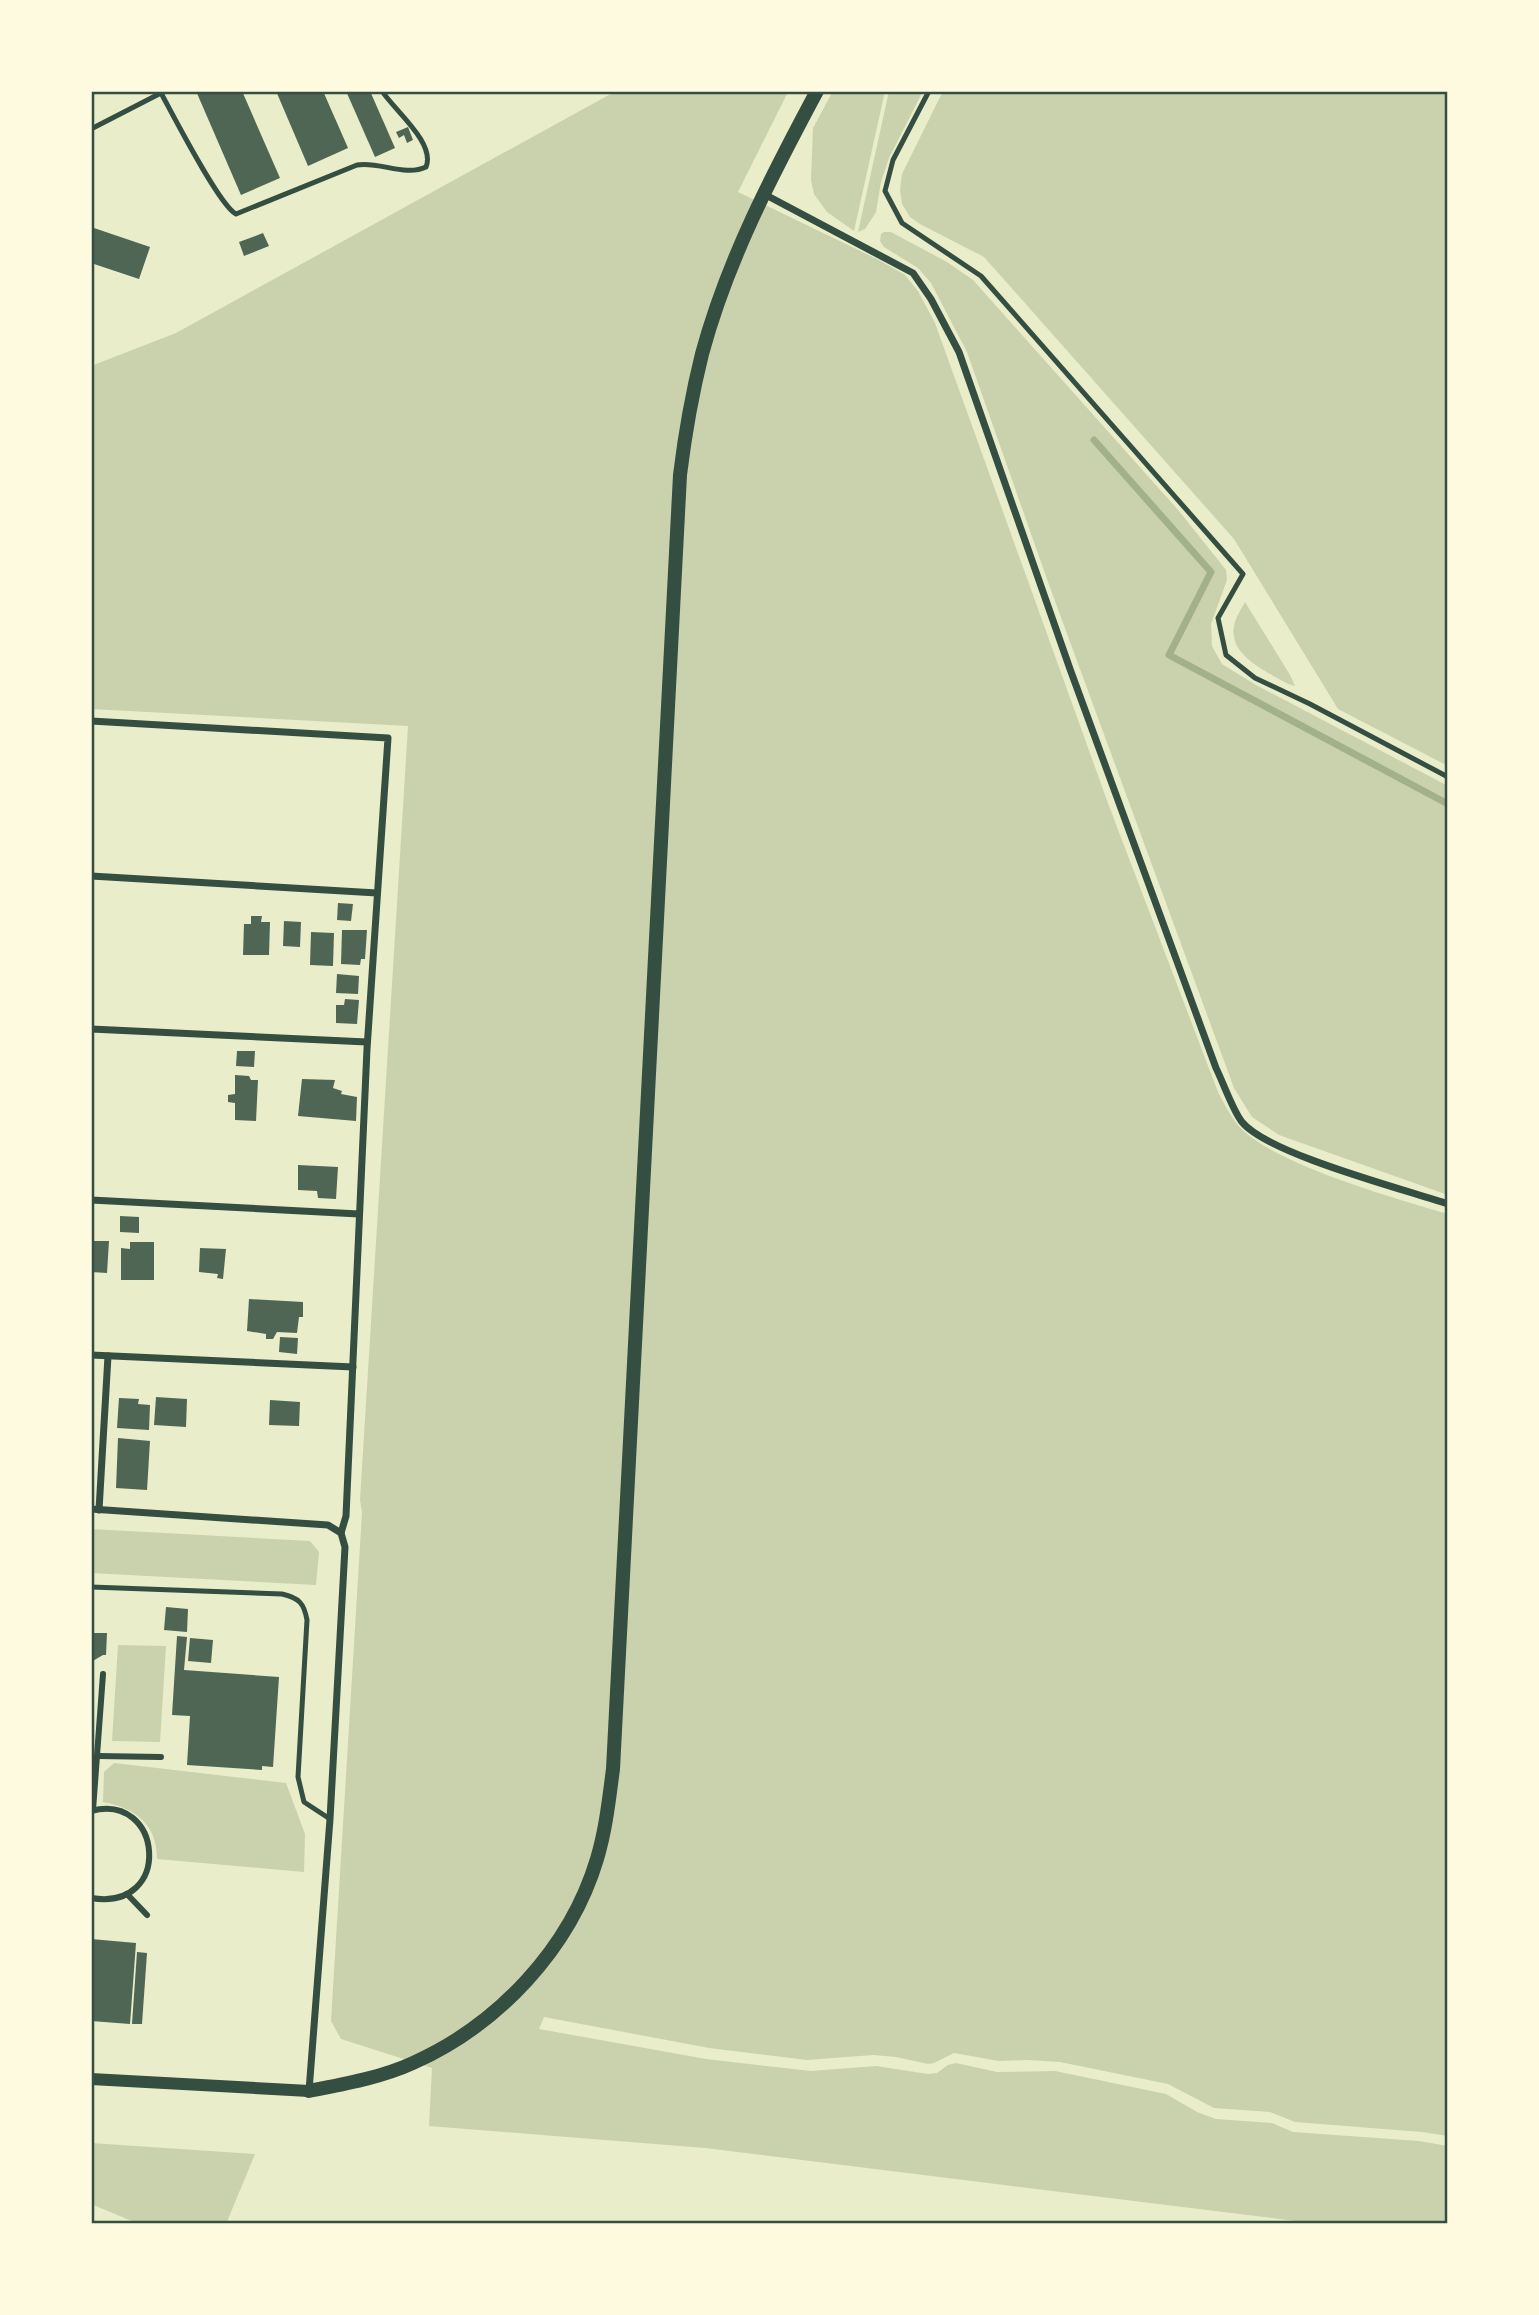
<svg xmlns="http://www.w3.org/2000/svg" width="1539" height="2315" viewBox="0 0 1539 2315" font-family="'DejaVu Sans',sans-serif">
  <rect width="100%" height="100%" fill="#e9edc9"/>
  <g fill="#cad2ad">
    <path d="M616 91H786L787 94 738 192 879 260 905 275 918 291 935 323 1109 806 1218 1092C1224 1103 1230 1115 1237 1124 1268 1163 1398 1199 1448 1214V2136L1422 2132 1295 2122 1270 2112 1214 2108 1168 2084 1060 2062 1027 2060 999 2061 954 2053 934 2063 928 2064 896 2057 873 2055 807 2060 709 2048 544 2017 539 2029 706 2059 811 2071 876 2066 928 2074 937 2073 948 2065 956 2063 997 2072 1055 2071 1166 2094 1197 2112 1216 2119 1272 2123 1293 2132 1419 2141 1448 2146V2224H1320L705 2148 429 2126 432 2068 341 2039 331 2021 362 1513 360 1500 408 726 91 709V366L176 333Z"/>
    <path d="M833 91H885L854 231 827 212 814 194 811 180 813 128Z"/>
    <path d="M889 91H923L889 158 881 182 876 212 865 229 858 232Z"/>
    <path d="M943 91H1448V766L1338 709 1234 539 984 257 920 224 910 217 902 204 900 190 902 174Z"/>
    <path d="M884 232H891L947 262 973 280 1179 511 1226 570 1227 580 1211 624 1212 646 1222 664 1256 685 1448 786V1195L1279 1135 1252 1117 1234 1088 1048 582 967 352 931 283 918 268 884 247 880 241 881 234Z"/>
    <path d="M1245 602 1290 675 1295 686 1288 684C1266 671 1225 654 1235 622 1237 615 1242 608 1245 602Z"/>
    <path d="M91 1529 310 1541 319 1552 316 1585 91 1573Z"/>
    <path d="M118 1645 166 1646 160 1742 112 1741Z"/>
    <path d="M114 1763 286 1783 305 1834 304 1872 157 1859C157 1825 136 1808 103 1802L104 1772Z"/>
    <path d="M91 2143 255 2154 226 2224H139L91 2204Z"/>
  </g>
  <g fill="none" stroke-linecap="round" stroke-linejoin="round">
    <path stroke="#a3b18a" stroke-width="7" d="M1094 440 1211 572 1169 655 1448 804"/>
  </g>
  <g fill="#4f6655">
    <path d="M196 91H242L280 178 241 195Z"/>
    <path d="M276 91H323L348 148 308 166Z"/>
    <path d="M346 91H370L395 148 375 157Z"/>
    <path d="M408 127 413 140 407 143 404 135 399 138 396 132Z"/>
    <path d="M91 227 150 247 139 279 91 263Z"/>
    <path d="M263 233 269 246 244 256 239 242Z"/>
    <path d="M338 903 353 904 351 921 337 920Z"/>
    <path d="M251 916H262L261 922H270L269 955H243L244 924H251Z"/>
    <path d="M284 921 301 922 300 947 283 946Z"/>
    <path d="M342 930H367L365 959H361L360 965 341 964Z"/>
    <path d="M311 932 334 933 333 966 310 965Z"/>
    <path d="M337 974 359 976 358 994 336 993Z"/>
    <path d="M345 999 359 1000 357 1024 336 1023V1005H344Z"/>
    <path d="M237 1051H255L254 1067 236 1066Z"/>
    <path d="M235 1075 249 1076 251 1080H258L256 1121 235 1120V1103L228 1102V1095L235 1094Z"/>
    <path d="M302 1079 335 1080 333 1088 342 1091 341 1094 357 1097 356 1121 298 1116Z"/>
    <path d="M298 1165 338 1167 336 1199 318 1198 317 1191 298 1190Z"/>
    <path d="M120 1216 139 1217V1233L120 1232Z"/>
    <path d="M91 1241H109L107 1273 91 1272Z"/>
    <path d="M130 1242H154V1280H121V1248L130 1249Z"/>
    <path d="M200 1248 226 1249 223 1279 217 1278 218 1274 199 1272Z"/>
    <path d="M249 1299 303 1302V1317H299L297 1333 277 1332 273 1339H266V1334L247 1331Z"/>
    <path d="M280 1337 298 1338 297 1354 279 1352Z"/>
    <path d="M156 1397 187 1399 186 1427 154 1425Z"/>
    <path d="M119 1398 139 1399 138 1404 150 1405 149 1430 117 1428Z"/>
    <path d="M270 1400 300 1402 299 1426 269 1425Z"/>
    <path d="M118 1438 150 1441 147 1490 116 1488Z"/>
    <path d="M166 1607 188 1609 187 1632 164 1630Z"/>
    <path d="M94 1633H107L106 1655H103L91 1662V1637H93Z"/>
    <path d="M177 1636 187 1637 184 1670 279 1677 273 1767 262 1766V1770L187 1765 190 1716 172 1715Z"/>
    <path d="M190 1638 213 1640 211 1663 188 1661Z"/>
    <path d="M91 1939 136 1943 130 2024 91 2021Z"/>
    <path d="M137 1952 147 1953 142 2024H132Z"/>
  </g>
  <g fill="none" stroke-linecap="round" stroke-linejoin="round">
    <g stroke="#344e41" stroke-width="5">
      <path d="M929 91 893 160 885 191 902 223 981 276 1243 574 1218 618 1226 655 1255 678 1310 704 1448 777"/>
      <path d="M161 93C173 115 219 205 236 214L357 165C379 161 405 177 426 167 436 143 394 110 382 91"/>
      <path d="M91 129 161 93 160 91"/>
      <path d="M91 1587 282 1594C299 1598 304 1603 307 1620L298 1777 304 1802 330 1819"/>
    </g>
    <g stroke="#344e41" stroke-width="6">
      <path d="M98 1756 161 1757"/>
      <path d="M93 1810 103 1674"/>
      <path d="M91 1811C163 1791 174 1912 91 1898"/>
      <path d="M127 1894 147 1915"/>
    </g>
    <g stroke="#344e41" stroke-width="7">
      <path d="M764 194 913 273 931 299 959 352 1070 669 1216 1068C1223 1082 1233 1111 1242 1122 1268 1154 1403 1189 1448 1204"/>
      <path d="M91 721 388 738 367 1049 346 1516 341 1533"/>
      <path d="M91 876 377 893"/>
      <path d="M91 1029 367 1042"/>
      <path d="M91 1200 359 1214"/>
      <path d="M91 1355 353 1367"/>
      <path d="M91 1509 328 1525 341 1533 345 1547 330 1819 309 2091"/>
      <path d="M99 1510 108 1356"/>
    </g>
    <path stroke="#344e41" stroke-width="12" d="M91 2079 309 2091"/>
    <path stroke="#344e41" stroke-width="14" d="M309 2091C344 2084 380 2078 413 2063 498 2025 570 1949 597 1859 606 1829 609 1799 613 1769L680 475C685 434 692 394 702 354 727 261 772 175 817 91"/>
  </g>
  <rect width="1539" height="2315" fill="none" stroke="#fefae0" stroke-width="186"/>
  <rect x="93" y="93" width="1353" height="2129" fill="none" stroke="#344e41" stroke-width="2.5"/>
</svg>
